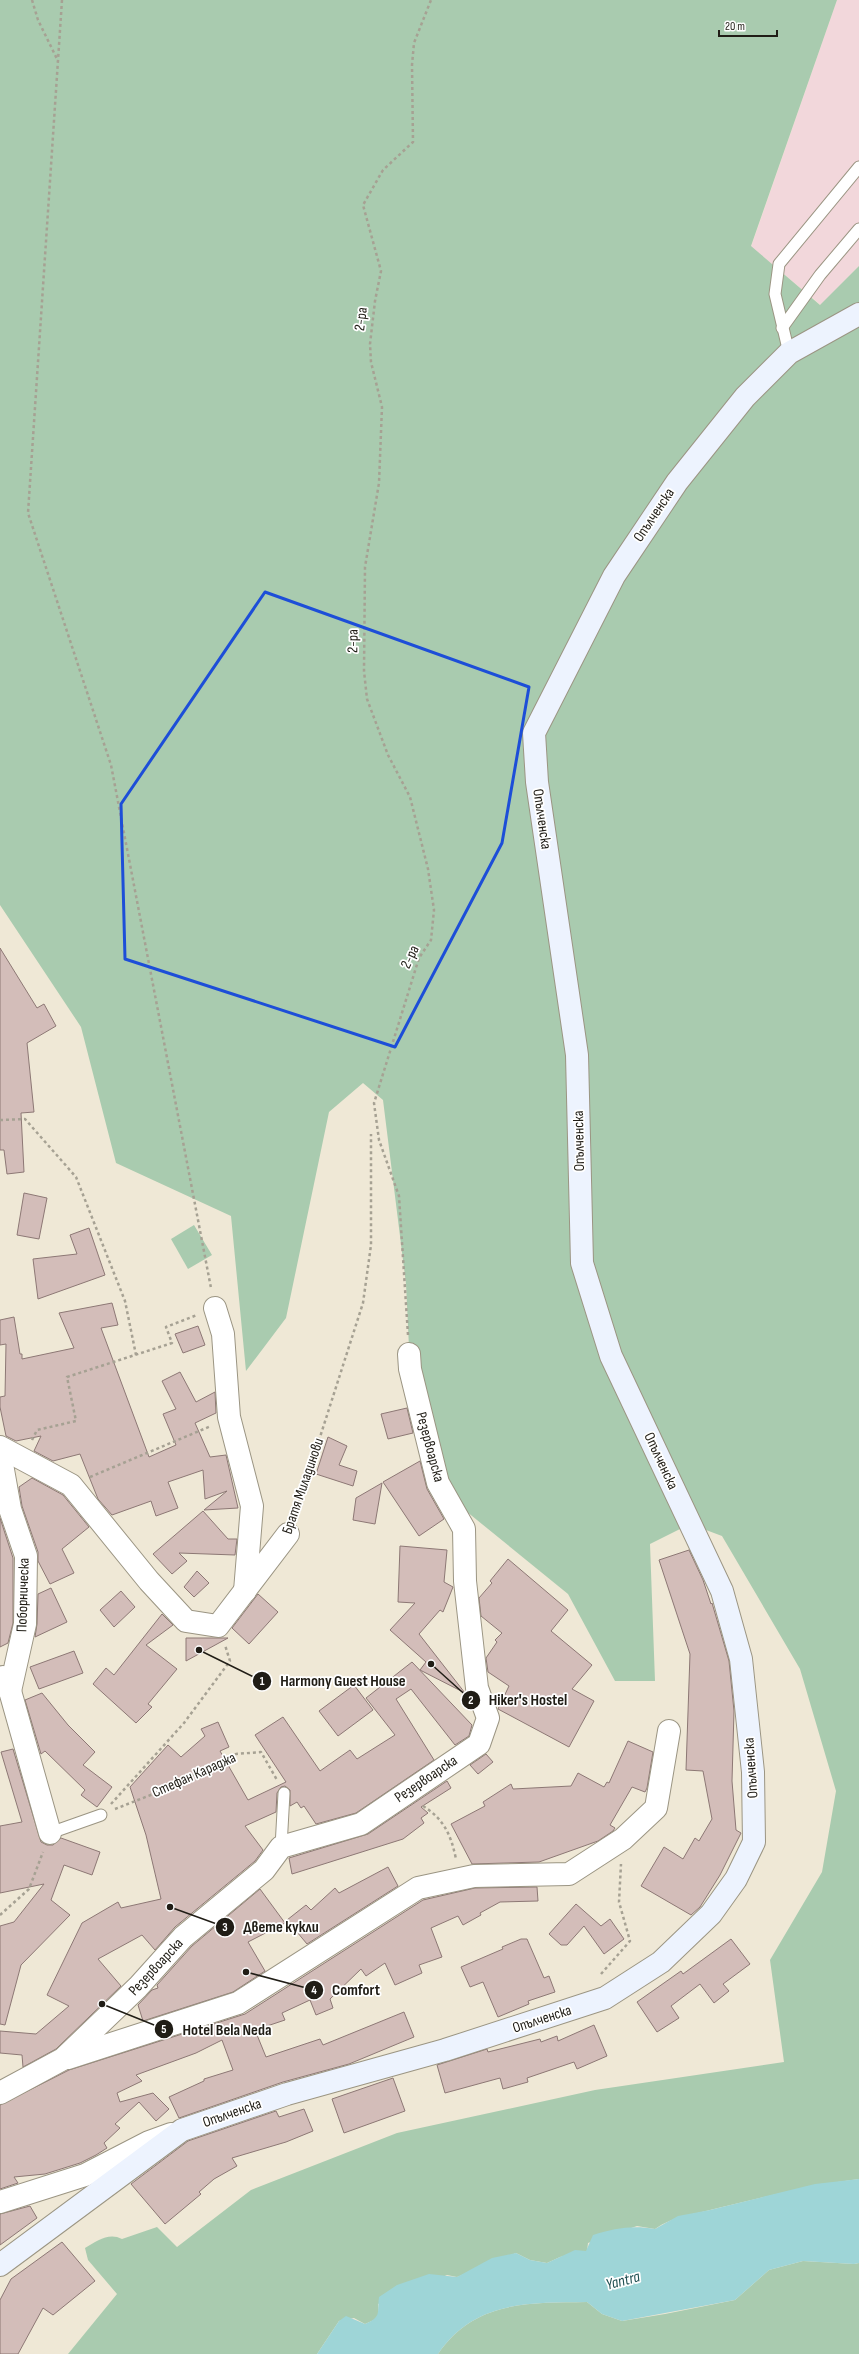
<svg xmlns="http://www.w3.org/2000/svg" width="859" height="2354" viewBox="0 0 859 2354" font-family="'Sofia Sans Condensed',sans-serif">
  <rect width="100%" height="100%" fill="#efe8d6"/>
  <path fill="#f2d7db" d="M837 0H859V266L821 305 751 247Z"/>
  <g fill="#a9cbaf">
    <path d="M0 0H837L751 246 820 305 859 266V2179C811 2185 765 2197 718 2208 697 2214 673 2216 655 2229L637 2226 588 2243 587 2251 560 2257 547 2263 530 2260 516 2253 457 2277 447 2275 378 2304 379 2314 374 2320 365 2324 354 2318 339 2321 317 2354H68L117 2294 88 2260 85 2248C97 2241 109 2232 122 2239L157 2227 177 2247 251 2190 397 2133 595 2090 784 2062 770 1960 822 1872 836 1791 800 1669 722 1536 690 1524 650 1544 655 1681H615L568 1594 461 1507 438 1483 410 1369 406 1284 383 1100 363 1083 329 1112 286 1318 246 1371 231 1216 116 1163 81 1027 0 905Z"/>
    <path d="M194 1225 212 1255 188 1269 171 1239Z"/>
    <path d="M803 2261 854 2264 859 2263V2354H438C475 2300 529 2303 587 2302L602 2314 622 2321 665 2314 735 2300 769 2270Z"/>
  </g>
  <path fill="#9ed5d7" d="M859 2179V2263L854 2264 803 2261 769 2270 735 2300 622 2321 602 2314 587 2302C529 2303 475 2300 438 2354H317L339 2321 346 2316 365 2324C382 2317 377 2313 379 2297L397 2285 429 2274 457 2277 492 2258 516 2253 530 2260 547 2263 575 2250 586 2251 593 2235C615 2228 633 2225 655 2229L678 2216 710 2210 815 2184Z"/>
  <g fill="#d3bdb9" stroke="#8d7875">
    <path d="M0 948 37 1008 44 1004 56 1026 27 1043 34 1112 21 1113 24 1172 7 1174 4 1150H0Z"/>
    <path d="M24 1193 47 1198 39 1239 17 1235Z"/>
    <path d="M89 1228 105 1275 38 1299 33 1259 77 1254 70 1235Z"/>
    <path d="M112 1303 118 1325 101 1328 149 1457 176 1445 163 1414 176 1409 162 1381 180 1372 196 1402 215 1392 216 1413 195 1423 210 1457 226 1455 238 1508 204 1510 227 1491 205 1499 203 1470 168 1482 178 1508 156 1516 151 1501 112 1515 98 1499 80 1454 53 1461 34 1451 41 1436 16 1441 6 1436 0 1407V1397L5 1396 6 1344 0 1345V1320L14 1317 20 1354H22V1359L74 1348 59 1313Z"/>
    <path d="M198 1326 205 1345 183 1353 175 1334Z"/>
    <path d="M407 1408 413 1433 388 1439 381 1414Z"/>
    <path d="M328 1437 347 1446 339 1465 357 1471 353 1486 316 1474Z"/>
    <path d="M420 1461 427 1489 444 1519 419 1536 383 1482Z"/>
    <path d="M32 1478 63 1495 89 1527 62 1549 74 1573 50 1584 38 1561V1552L22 1506 19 1487Z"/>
    <path d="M382 1483 375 1524 353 1520 356 1498Z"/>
    <path d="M203 1511 228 1539H237L235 1555 179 1553 187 1561 172 1574 153 1554Z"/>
    <path d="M0 1518 13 1558V1623L8 1643 0 1647Z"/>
    <path d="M400 1546 447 1550 444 1582 453 1587 443 1612 440 1610 419 1634 465 1693 420 1670 426 1662 390 1630 415 1603 398 1602Z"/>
    <path d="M689 1550 703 1580 711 1604 712 1603 729 1661 734 1711 732 1781 736 1830 741 1833 720 1875 700 1907 691 1915 641 1886 664 1847 683 1859 695 1838 699 1841 712 1819 703 1771 686 1770 690 1654 659 1560Z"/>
    <path d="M508 1559 568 1610 551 1631 592 1665 572 1689 594 1701 569 1747 498 1709 509 1686 488 1672 486 1658 497 1642 495 1640 502 1633 481 1616 479 1598 492 1583 490 1581Z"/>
    <path d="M197 1571 209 1583 194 1597 184 1587Z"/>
    <path d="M51 1588 67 1622 35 1637 37 1624 38 1594Z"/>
    <path d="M121 1591 135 1607 114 1627 100 1610Z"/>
    <path d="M258 1594 278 1612 249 1644 232 1628Z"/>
    <path d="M162 1614 173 1625 146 1645 177 1669 148 1704 152 1707 136 1723 93 1684 106 1668 114 1675Z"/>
    <path d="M186 1638H228L186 1661Z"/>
    <path d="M74 1651 83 1673 39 1689 30 1667Z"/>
    <path d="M412 1662 472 1725 469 1736 455 1745 411 1689 396 1699 434 1760 356 1813 316 1824 304 1806 301 1808 297 1802 290 1806V1790L285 1786 281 1787 277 1793 276 1812 245 1826 263 1850 255 1861 175 1927 155 1950 142 1935 98 1959 121 1986 56 2049 23 2067 22 2055 0 2053V2031L36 2034 69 2006 47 1995 82 1923 118 1902 121 1908 161 1899 146 1835 130 1787 168 1745 181 1757 205 1736 201 1729 218 1722 229 1747 220 1751 248 1800 286 1782 255 1735 283 1717 320 1771 350 1750 357 1759 395 1735 366 1698Z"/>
    <path d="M354 1685 373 1710 338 1736 319 1711Z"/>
    <path d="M42 1693 68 1725 95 1752 83 1765 112 1787 97 1807 81 1795 85 1790 45 1751 41 1754 25 1700Z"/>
    <path d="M628 1741 653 1752 647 1788 645 1792 632 1787 610 1825 615 1828 613 1831 598 1841 539 1862 472 1864 451 1824 485 1806 483 1802 511 1784 513 1789 571 1786 578 1773 604 1787 607 1782 609 1783Z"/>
    <path d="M13 1749 41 1842 47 1845H53L61 1838 100 1852 92 1875 64 1865 51 1900 70 1915 21 1965 5 2025 0 2024V1926L14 1922 44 1884 0 1893V1826L22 1822 1 1752Z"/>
    <path d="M486 1754 493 1762 478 1774 470 1765Z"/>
    <path d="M447 1781 451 1788 421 1807 428 1813 421 1818 424 1823 403 1839 292 1874 289 1858 368 1834Z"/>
    <path d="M388 1867 398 1886 307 1944 287 1920 306 1905 311 1910 335 1888 339 1893Z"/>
    <path d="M537 1887 538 1901 500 1902 480 1913 481 1915 463 1925 458 1916 431 1928 442 1957 419 1965 422 1973 395 1985 385 1963 366 1976 361 1969 330 1999 333 2008 316 2015 310 2000 282 2013 285 2020 255 2030 266 2057 320 2039 323 2045 404 2012 414 2037 349 2064 283 2082 179 2118 169 2097 204 2081V2079L233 2070 222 2040 196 2053 136 2075 142 2081 117 2093 120 2102 153 2093 169 2109 156 2121 139 2102 115 2124 120 2128 104 2143 107 2148 96 2155 80 2163 45 2174 14 2177 18 2183 0 2189V2105L69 2070 245 2014 423 1900 475 1888Z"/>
    <path d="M260 1889 285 1923 248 1942 265 1971 233 1992 143 2021 138 2005 152 1990 158 1988 157 1985 192 1946Z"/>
    <path d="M576 1904 601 1926 610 1919 624 1939 604 1954 584 1926 567 1945H561L549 1934Z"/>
    <path d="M521 1939H527L544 1978 549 1976 555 1992 528 2001 529 2004 498 2017 483 1982 470 1987 461 1967 503 1949 502 1947Z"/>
    <path d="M731 1939 750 1964 723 1984 729 1991 714 2003 700 1984 671 2006 679 2018 657 2032 637 2002 681 1971 683 1974Z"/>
    <path d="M594 2025 607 2056 577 2069 574 2062 527 2078 528 2082 503 2089 500 2078 445 2093 437 2065 487 2049 488 2052 540 2039 541 2042 557 2036 558 2041Z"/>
    <path d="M393 2078 405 2111 344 2133 332 2099Z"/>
    <path d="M304 2109 313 2131 286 2142 232 2158 237 2166 214 2179 199 2192 201 2194 165 2224 131 2184 188 2141 276 2111 279 2117Z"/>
    <path d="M30 2206 37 2218 0 2245V2214Z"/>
    <path d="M62 2242 95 2281 53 2315 43 2308 18 2354H0V2300L11 2279Z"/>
  </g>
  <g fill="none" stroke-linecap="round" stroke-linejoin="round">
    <g stroke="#9b9583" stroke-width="13">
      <g id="lane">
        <path d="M782 328 820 275 859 229"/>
        <path d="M789 353 775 294 779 264 859 167"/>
        <path d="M50 1833 101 1815"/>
        <path d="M281 1847 284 1793"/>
      </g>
    </g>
    <g stroke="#9b9583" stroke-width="24">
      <g id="street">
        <path d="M215 1308 223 1334 229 1417 252 1506 245 1591"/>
        <path d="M0 1447 71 1485 149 1581 186 1621 218 1626 288 1534"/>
        <path d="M0 1453 10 1509 26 1556 25 1624 10 1691"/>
        <path d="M3 1677 10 1691 50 1833"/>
        <path d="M68 2058 238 2003 418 1888 474 1876 569 1874 623 1839 656 1808 669 1731"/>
        <path d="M0 2093 63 2059 138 1987 183 1937 264 1870 281 1847 361 1824 479 1744 488 1718 477 1688 465 1581 464 1529 438 1483 410 1369 409 1354"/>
        <path d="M0 2202 85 2175 149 2142 171 2134"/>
      </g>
    </g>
    <g stroke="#9b9583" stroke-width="24">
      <path id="secondary" d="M0 2265 182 2130 287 2094 445 2050 605 1998 661 1962 711 1914 736 1879 754 1842 753 1772 741 1659 722 1591 611 1356 582 1263 577 1055 537 782 534 733 614 576 677 482 745 397 789 353 859 314"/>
    </g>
    <g stroke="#a6a193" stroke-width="2.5" stroke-dasharray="3 3" stroke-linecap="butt">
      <path d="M32 0 38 20 58 61"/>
      <path d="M62 0 28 513 111 765 211 1288"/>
      <path d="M0 1120 25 1119 76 1177 125 1301 136 1355"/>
      <path d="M408 1335 399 1196 379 1140 374 1103 419 958 431 940 434 910 428 869 410 797 388 755 367 699 364 671 365 567 379 483 382 407 371 362 370 344 375 301 381 271 363 205 383 170 413 142 412 65 414 43 431 0"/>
      <path d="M32 1440 37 1430 76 1421 67 1377 172 1343 166 1327 197 1315"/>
      <path d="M90 1477 211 1426"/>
      <path d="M295 1515 363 1303 371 1245V1134"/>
      <path d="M111 1804 184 1723 230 1661 225 1645"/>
      <path d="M423 1806C444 1819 451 1835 456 1859"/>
      <path d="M115 1809 166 1789 236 1754 261 1752 277 1780"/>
      <path d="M0 1915 29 1889 43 1852"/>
      <path d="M601 1974 630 1941 619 1902 621 1864"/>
    </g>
    <use href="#lane" stroke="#fff" stroke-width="11"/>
    <use href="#street" stroke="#fff" stroke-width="22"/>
    <use href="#secondary" stroke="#edf3fe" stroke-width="22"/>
  </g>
  <path fill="none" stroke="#1d4ed8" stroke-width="3" stroke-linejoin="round" d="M265 592 529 687 502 843 395 1047 125 959 121 804Z"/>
  <g text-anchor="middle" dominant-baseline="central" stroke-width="3.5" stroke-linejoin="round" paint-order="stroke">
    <g font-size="15" fill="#201d16" stroke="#fff">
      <text transform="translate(361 319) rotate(-83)">2-ра</text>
      <text transform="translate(654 515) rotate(-56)">Опълченска</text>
      <text transform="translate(353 641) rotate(-89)">2-ра</text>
      <text transform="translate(542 819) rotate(82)">Опълченска</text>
      <text transform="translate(410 957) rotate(-65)">2-ра</text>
      <text transform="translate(579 1141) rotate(-91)">Опълченска</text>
      <text transform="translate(430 1447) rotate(75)">Резервоарска</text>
      <text transform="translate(661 1461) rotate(65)">Опълченска</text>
      <text transform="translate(303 1486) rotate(-71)">Братя Миладинови</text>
      <text transform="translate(23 1595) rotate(-88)">Поборническа</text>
      <text transform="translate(751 1768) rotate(-94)">Опълченска</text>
      <text transform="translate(194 1775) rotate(-24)">Стефан Караджа</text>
      <text transform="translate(426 1779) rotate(-34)">Резервоарска</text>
      <text transform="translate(156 1967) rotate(-47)">Резервоарска</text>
      <text transform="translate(542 2019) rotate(-18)">Опълченска</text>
      <text transform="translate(232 2113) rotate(-19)">Опълченска</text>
    </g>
    <g font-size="16" font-style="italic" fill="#1d4d4f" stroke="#fff">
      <text transform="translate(623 2281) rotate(-15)">Yantra</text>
    </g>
  </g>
  <path fill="none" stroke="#201d16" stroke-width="1.5" d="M199 1650L262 1681M431 1664L471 1700M170 1907L225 1927M246 1972L314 1990M102 2004L164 2029"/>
  <g fill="#201d16" stroke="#fff" stroke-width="1.5">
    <circle cx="199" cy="1650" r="4"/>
    <circle cx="431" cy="1664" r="4"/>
    <circle cx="170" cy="1907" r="4"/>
    <circle cx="246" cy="1972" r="4"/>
    <circle cx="102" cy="2004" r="4"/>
    <circle cx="262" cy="1681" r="10"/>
    <circle cx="471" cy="1700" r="10"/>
    <circle cx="225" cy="1927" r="10"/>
    <circle cx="314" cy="1990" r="10"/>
    <circle cx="164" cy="2029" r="10"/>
  </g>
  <g font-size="12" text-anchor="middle" font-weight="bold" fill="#fff">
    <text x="262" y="1685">1</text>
    <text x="471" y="1704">2</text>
    <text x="225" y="1931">3</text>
    <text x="314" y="1994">4</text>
    <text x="164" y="2033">5</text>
  </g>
  <g font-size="16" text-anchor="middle" font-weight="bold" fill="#201d16" stroke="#fff" stroke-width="3.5" stroke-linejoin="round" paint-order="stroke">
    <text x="343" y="1686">Harmony Guest House</text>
    <text x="528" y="1705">Hiker's Hostel</text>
    <text x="281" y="1932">Двете кукли</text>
    <text x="356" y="1995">Comfort</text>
    <text x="227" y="2035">Hotel Bela Neda</text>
  </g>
  <path d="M719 30v6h58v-6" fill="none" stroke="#201d16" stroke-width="2"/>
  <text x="725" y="30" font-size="12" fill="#201d16" stroke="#ffffff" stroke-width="3" paint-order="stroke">20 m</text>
</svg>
